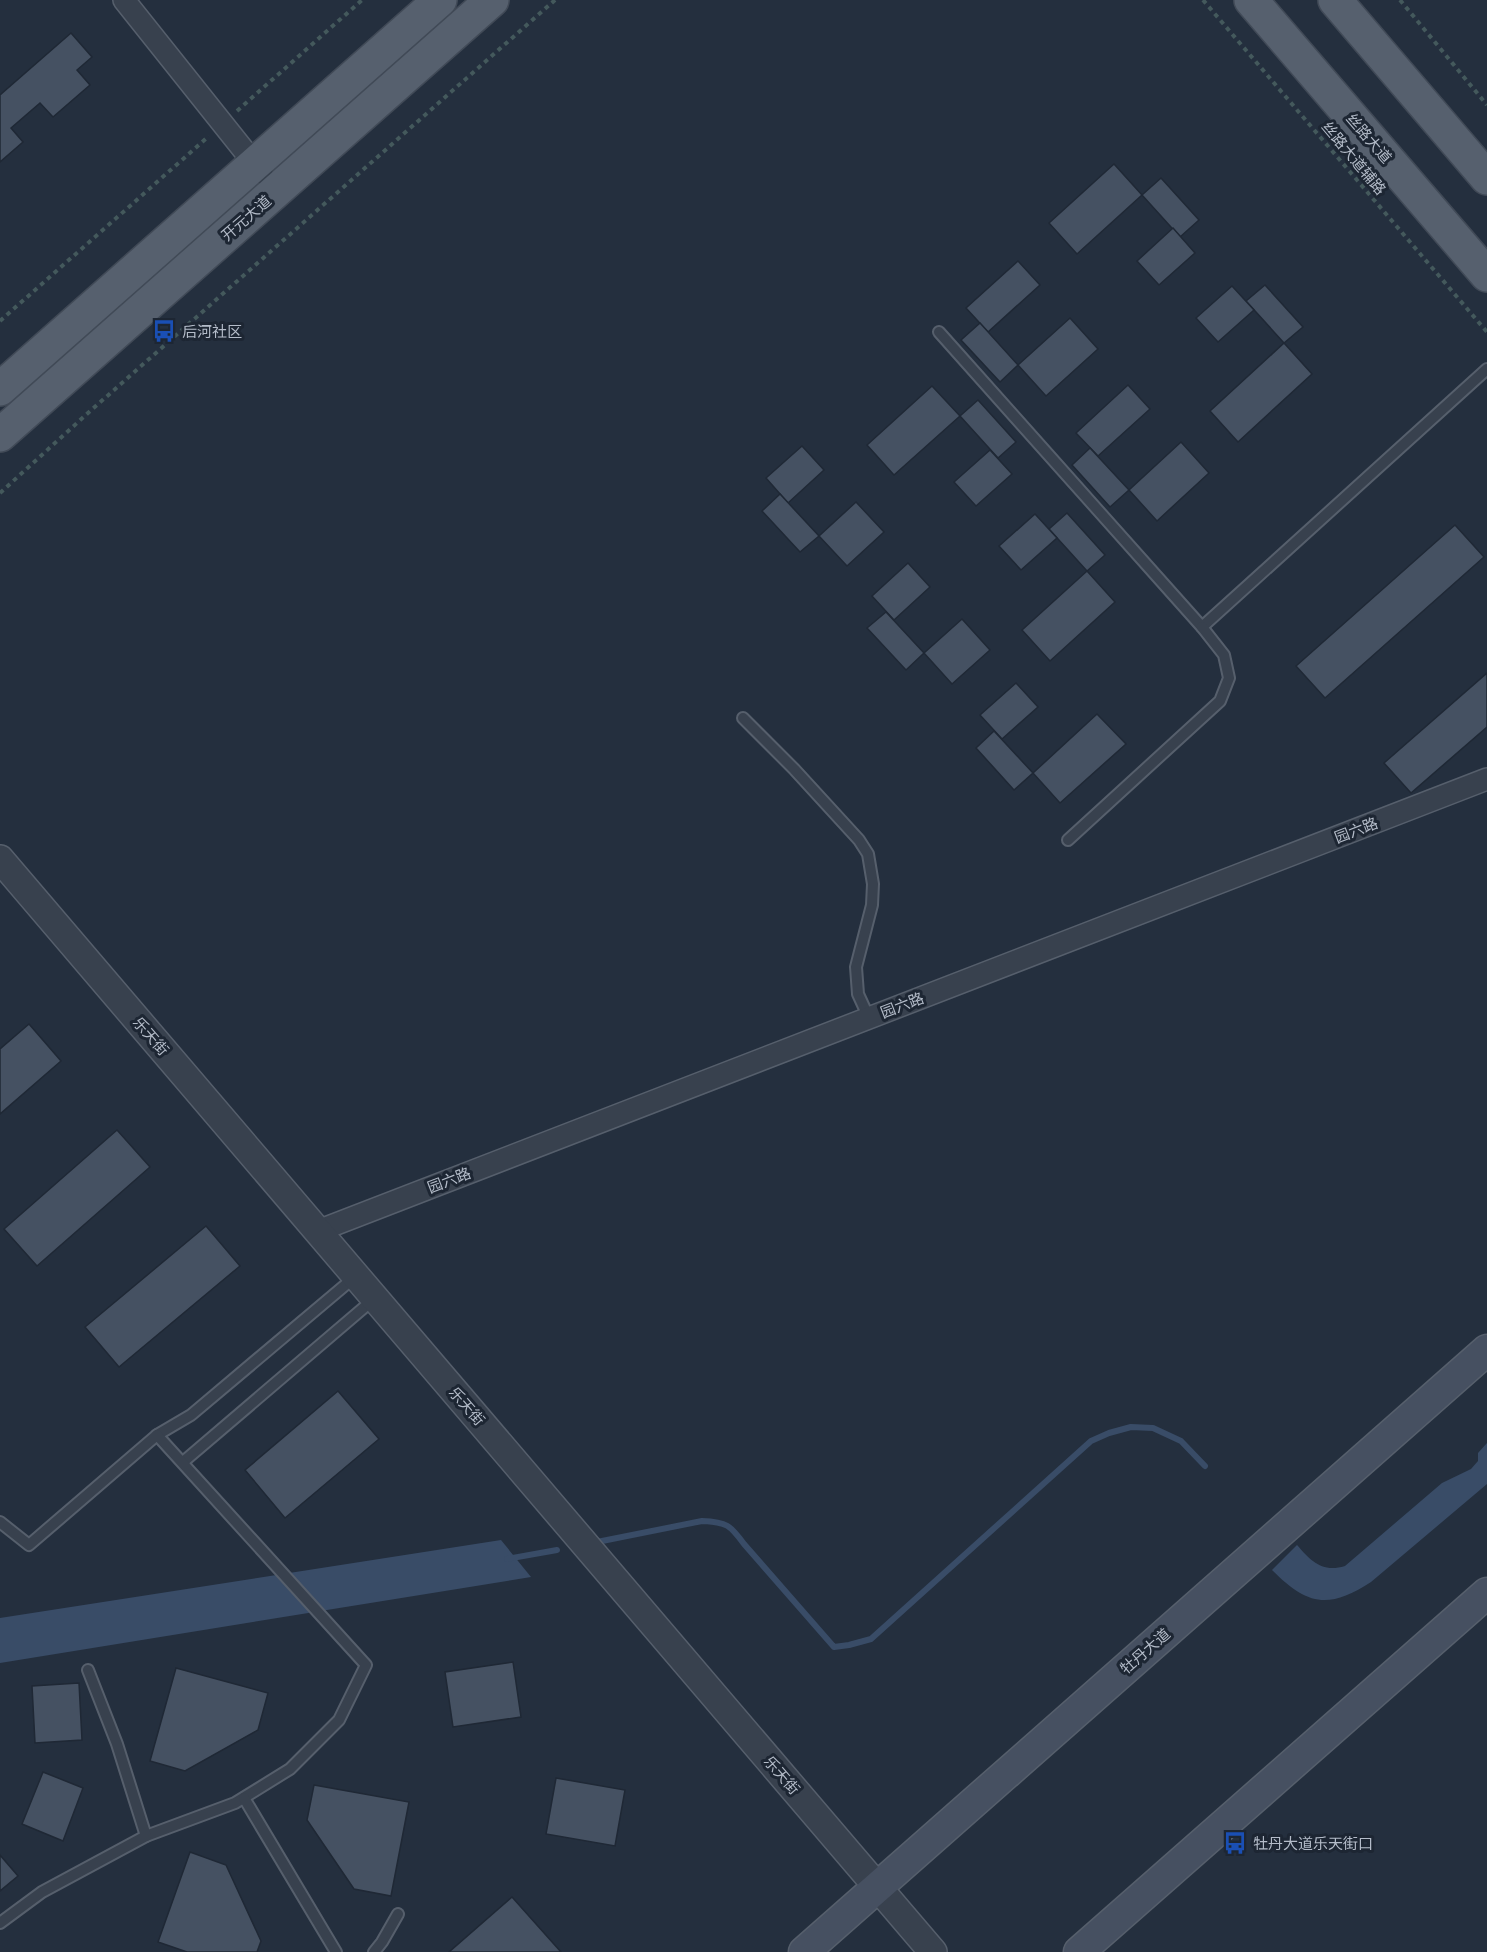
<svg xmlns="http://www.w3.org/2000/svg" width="1487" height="1952" viewBox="0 0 1487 1952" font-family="Arial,'Noto Sans SC',sans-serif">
  <rect width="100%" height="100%" fill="#242f3e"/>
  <g fill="#394c67">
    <path d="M1487 1443V1484L1371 1582C1328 1610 1307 1605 1272 1570L1297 1545C1311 1561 1322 1573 1345 1566L1442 1483 1471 1469 1478 1461V1453Z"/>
    <path d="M501 1540 531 1577 0 1663V1618Z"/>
  </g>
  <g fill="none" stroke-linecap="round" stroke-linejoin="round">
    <g stroke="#394c67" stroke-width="6">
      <path d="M597 1542 702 1521C727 1522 730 1525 744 1544L834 1647 849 1645 871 1639 1091 1441 1109 1433 1131 1427 1153 1428 1181 1441 1205 1466"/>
      <path d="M507 1559 557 1550"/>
    </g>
  </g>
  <g fill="#455162" stroke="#1f2835" stroke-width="1.5">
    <path d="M71 33 92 57 77 70 90 85 53 117 40 103 11 128 23 142 0 162V95Z"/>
    <path d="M1114 164 1142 195 1077 254 1049 223Z"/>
    <path d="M1161 178 1199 220 1180 237 1142 195Z"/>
    <path d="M1173 228 1195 253 1159 285 1137 261Z"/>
    <path d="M1018 261 1040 285 988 332 966 308Z"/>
    <path d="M1265 285 1303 327 1284 343 1246 301Z"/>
    <path d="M1232 286 1254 310 1218 342 1196 318Z"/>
    <path d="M1070 318 1098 349 1046 396 1018 365Z"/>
    <path d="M980 323 1018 365 1000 382 961 340Z"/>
    <path d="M1284 343 1312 374 1238 442 1210 411Z"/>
    <path d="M1128 385 1150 409 1098 456 1076 433Z"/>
    <path d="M932 386 960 416 894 475 867 445Z"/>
    <path d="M978 400 1016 442 998 458 960 416Z"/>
    <path d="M1181 442 1209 473 1157 521 1129 490Z"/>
    <path d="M802 446 824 470 788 503 766 478Z"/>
    <path d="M1090 448 1129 490 1110 507 1072 465Z"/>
    <path d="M990 450 1012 474 976 506 954 482Z"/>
    <path d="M780 494 819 536 800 552 762 511Z"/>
    <path d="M856 502 884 532 847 566 819 536Z"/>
    <path d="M1067 513 1105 555 1087 571 1049 529Z"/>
    <path d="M1035 514 1057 538 1021 570 999 546Z"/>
    <path d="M1455 525 1484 557 1325 698 1296 666Z"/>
    <path d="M908 563 930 587 894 620 872 596Z"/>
    <path d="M1087 571 1115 602 1050 661 1022 630Z"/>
    <path d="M886 612 924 653 906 670 867 628Z"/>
    <path d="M962 619 990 650 952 684 924 653Z"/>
    <path d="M1487 673V727L1411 793 1384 763Z"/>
    <path d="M1016 683 1038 707 1002 739 980 715Z"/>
    <path d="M1097 714 1126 744 1060 803 1033 773Z"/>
    <path d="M994 731 1033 773 1014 790 976 748Z"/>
    <path d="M29 1024 61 1061 0 1114V1049Z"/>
    <path d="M117 1130 150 1167 37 1266 4 1229Z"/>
    <path d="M206 1226 240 1266 119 1367 85 1327Z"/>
    <path d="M338 1391 379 1439 285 1518 245 1470Z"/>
    <path d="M513 1662 521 1717 453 1727 445 1672Z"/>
    <path d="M176 1668 268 1693 258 1730 185 1771 150 1761Z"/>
    <path d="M79 1683 82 1740 35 1743 32 1686Z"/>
    <path d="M43 1772 83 1788 63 1841 22 1824Z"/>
    <path d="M556 1778 625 1790 615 1846 546 1834Z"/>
    <path d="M314 1785 409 1802 391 1896 354 1889 307 1820Z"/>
    <path d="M190 1852 226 1865 261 1941 257 1952H187L158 1942Z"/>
    <path d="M0 1855 18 1876 0 1891Z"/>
    <path d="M512 1897 561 1952H449Z"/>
  </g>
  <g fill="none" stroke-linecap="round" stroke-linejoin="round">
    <g stroke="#565f6c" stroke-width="14">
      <g id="service">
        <path d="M939 332 1202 627 1487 369"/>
        <path d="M743 718 794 769 859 840 868 854 873 884 872 905 856 967 858 994 869 1018"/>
        <path d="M1068 840 1220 701 1229 678 1224 655 1202 627"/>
        <path d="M157 1435 191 1415 356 1276"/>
        <path d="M183 1462 374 1299"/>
        <path d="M0 1522 29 1545 157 1435 366 1665 339 1720 290 1769 235 1803 146 1836"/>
        <path d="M244 1798 336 1952"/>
        <path d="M0 1923 42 1892 146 1836 117 1744 88 1670"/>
        <path d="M374 1952 382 1942 398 1914"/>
      </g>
    </g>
    <g stroke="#565f6c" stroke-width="24">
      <g id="minor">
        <path d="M124 0 262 173"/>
        <path d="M318 1231 1487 779"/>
      </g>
    </g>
    <g stroke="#565f6c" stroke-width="30">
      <path id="tertiary" d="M0 859 933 1952"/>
    </g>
    <g stroke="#565f6c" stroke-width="33">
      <g id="secondary">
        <path d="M804 1952 1487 1350"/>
        <path d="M1079 1952 1487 1593"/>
      </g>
    </g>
    <g stroke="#414a57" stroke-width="36">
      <g id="primary">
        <path d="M1251 0 1487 275"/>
        <path d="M1335 0 1487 178"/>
        <path d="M0 389 440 0"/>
        <path d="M0 435 492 0"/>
      </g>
    </g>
    <g stroke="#44595c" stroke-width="4" stroke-dasharray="4.5 4.5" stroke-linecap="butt">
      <path d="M1203 0 1487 332"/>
      <path d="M1400 0 1487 105"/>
      <path d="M237 111 362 0"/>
      <path d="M0 321 209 136"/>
      <path d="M0 493 88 413 555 0"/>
    </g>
    <use href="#service" stroke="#38414e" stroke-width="10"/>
    <use href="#minor" stroke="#38414e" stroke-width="21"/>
    <use href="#tertiary" stroke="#38414e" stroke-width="27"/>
    <use href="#secondary" stroke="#465061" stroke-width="30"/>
    <use href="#primary" stroke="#56606e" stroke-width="33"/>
  </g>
  <defs>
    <g id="bus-bare" transform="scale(1.8)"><path d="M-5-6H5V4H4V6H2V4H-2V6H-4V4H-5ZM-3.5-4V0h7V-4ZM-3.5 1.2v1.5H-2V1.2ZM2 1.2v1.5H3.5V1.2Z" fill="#1a4fb4" stroke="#1d2633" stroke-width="2.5" paint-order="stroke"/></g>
  </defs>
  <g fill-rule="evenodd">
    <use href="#bus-bare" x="164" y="331"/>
    <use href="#bus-bare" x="1235" y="1843"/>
  </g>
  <g text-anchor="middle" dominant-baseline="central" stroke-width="6" stroke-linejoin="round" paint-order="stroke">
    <g font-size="15" fill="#b4bcc9" stroke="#1d2633">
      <text transform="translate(1369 138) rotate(49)">丝路大道</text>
      <text transform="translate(1354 158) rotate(50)">丝路大道辅路</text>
      <text transform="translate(246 218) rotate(-41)">开元大道</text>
      <text transform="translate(1356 830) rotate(-21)">园六路</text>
      <text transform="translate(902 1005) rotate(-21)">园六路</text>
      <text transform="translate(151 1036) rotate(49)">乐天街</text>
      <text transform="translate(449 1180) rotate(-21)">园六路</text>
      <text transform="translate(467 1406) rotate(49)">乐天街</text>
      <text transform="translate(1145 1651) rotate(-41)">牡丹大道</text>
      <text transform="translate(782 1775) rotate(49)">乐天街</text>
    </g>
    <g font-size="15" fill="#b4bcc9" stroke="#1d2633" text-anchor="start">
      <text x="182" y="331">后河社区</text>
      <text x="1253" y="1843">牡丹大道乐天街口</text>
    </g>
  </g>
</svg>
